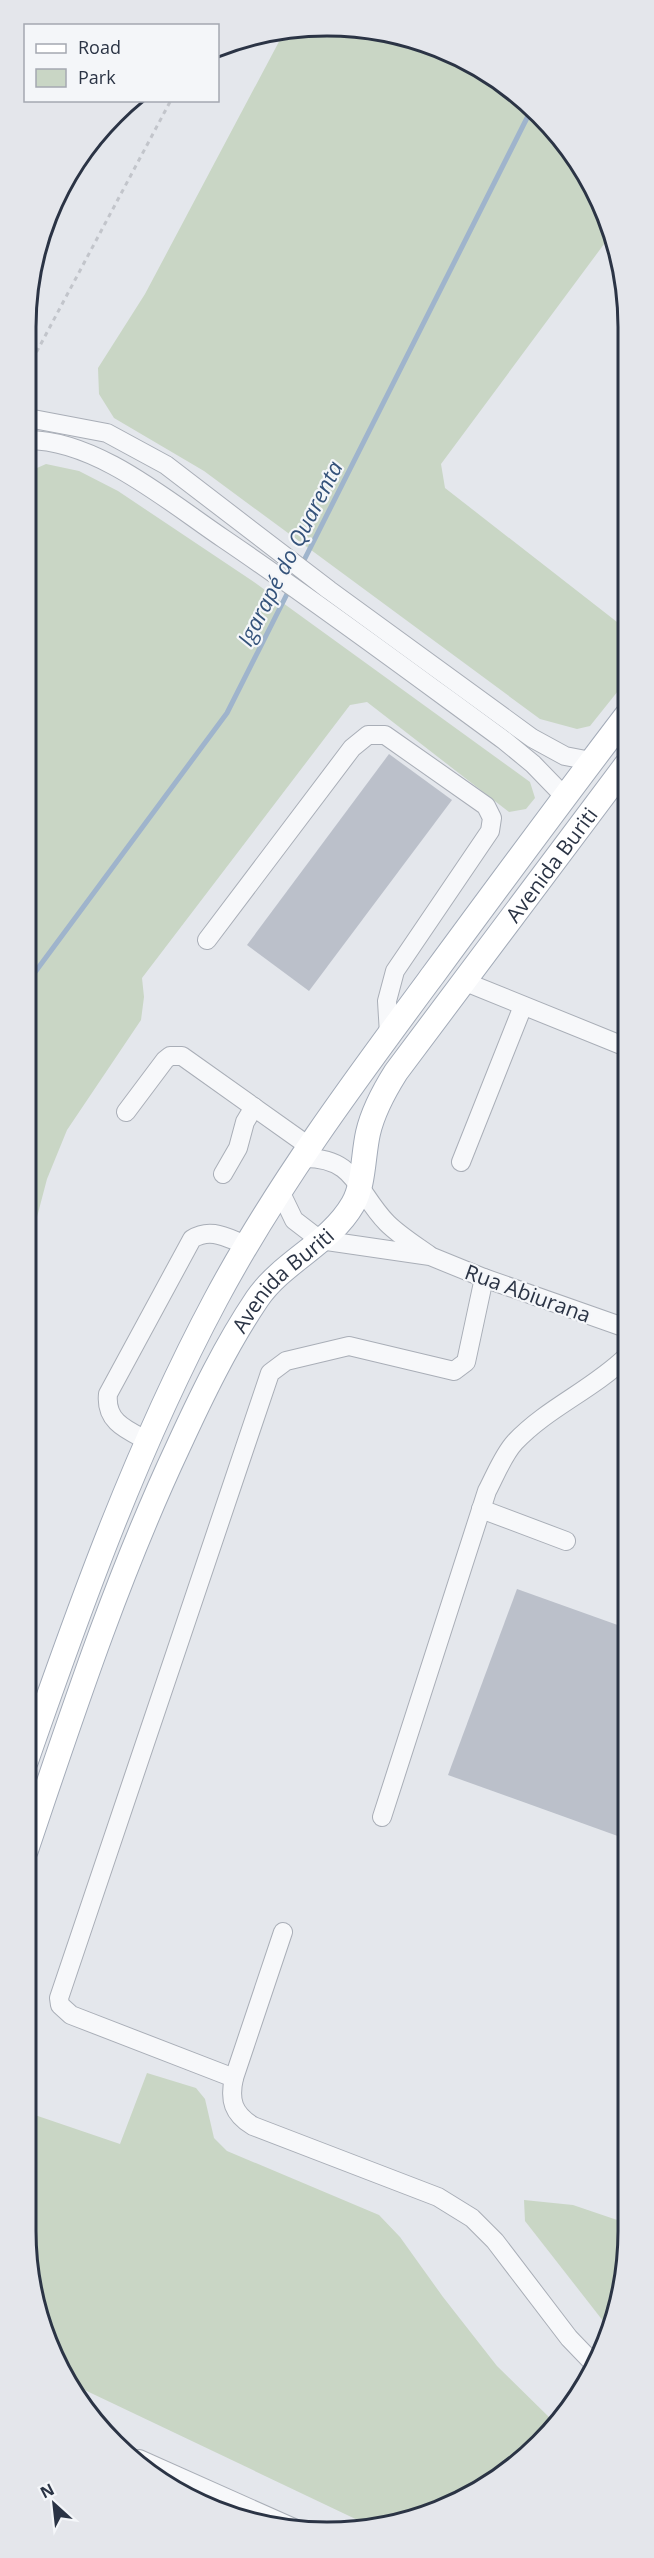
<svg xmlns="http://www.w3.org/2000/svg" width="654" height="2558" viewBox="0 0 654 2558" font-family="'Open Sans',sans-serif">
  <rect width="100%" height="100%" fill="#e4e7ec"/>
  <g fill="#c9d6c5">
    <path d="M367 28 461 57 540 114 598 194 610 236 441 464 445 488 626 629V681L590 726 577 729 540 719 204 471 114 418 99 394 98 368 145 294 283 34Z"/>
    <path d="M46 464 79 471 118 491 254 582 530 782 535 798 526 809 509 812 367 702 350 705 142 978 144 997 141 1020 67 1130 47 1179 27 1255 28 472Z"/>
    <path d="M147 2073 196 2088 205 2099 214 2138 227 2151 379 2215 400 2237 443 2297 497 2366 553 2421 511 2470 424 2517 366 2524 72 2384 48 2346 26 2231V2112L120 2144Z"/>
    <path d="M524 2200 573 2205 626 2223V2271L607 2326 525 2221Z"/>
  </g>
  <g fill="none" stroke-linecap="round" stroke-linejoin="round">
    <path stroke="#9fb4cc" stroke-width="5" d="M27 983 227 713 532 108"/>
  </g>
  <g fill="#bbc0ca">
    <path d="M389 754 452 800 309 991 247 945Z"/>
    <path d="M517 1589 626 1628V1839L448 1775Z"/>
  </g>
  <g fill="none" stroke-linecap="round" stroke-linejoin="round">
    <g stroke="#a9aeb7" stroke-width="20">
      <g id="minor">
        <path d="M28 418 107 433 166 465 329 590 532 738 565 756 591 761"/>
        <path d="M28 440C97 440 169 502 224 539 320 604 412 673 505 741L533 764 565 797"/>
        <path d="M207 940 352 748 368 735H385L486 806 492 818 490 831 395 971 387 1001 389 1034"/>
        <path d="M463 981 626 1047"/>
        <path d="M126 1112 165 1060 170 1056H182L310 1147"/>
        <path d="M303 1158C356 1157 356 1191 387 1223 399 1235 415 1245 429 1255"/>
        <path d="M461 1162 523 1006"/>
        <path d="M223 1174 238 1148 245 1122 254 1107"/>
        <path d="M280 1191 294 1220 320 1240 430 1256 484 1278 626 1328"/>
        <path d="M148 1441C127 1430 105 1422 108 1394L192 1239C211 1227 227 1238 246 1245"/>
        <path d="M481 1509 566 1541"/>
        <path d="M382 1817 487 1491C495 1476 503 1455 515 1442 547 1408 592 1390 626 1357"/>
        <path d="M283 1932 234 2078C229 2100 233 2114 253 2126L438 2197 472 2218 495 2241 569 2338 594 2364"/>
        <path d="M234 2078 71 2015 60 2005 59 1998 270 1373 286 1361 349 1346 454 1371 466 1362 484 1278"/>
        <path d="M139 2459 296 2529"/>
      </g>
    </g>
    <g stroke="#a3abb8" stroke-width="26">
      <g id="major">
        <path d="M26 1761C81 1603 137 1447 216 1299 277 1185 356 1079 433 975 497 888 561 801 626 716"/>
        <path id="s1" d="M26 1850C72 1714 117 1577 178 1447 201 1397 226 1345 257 1299 283 1261 330 1244 353 1204 364 1185 363 1155 368 1133 373 1111 384 1091 396 1072L626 765"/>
      </g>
    </g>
    <path stroke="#c2c5cb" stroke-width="3" stroke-dasharray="4.5 4.5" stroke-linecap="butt" d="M28 368 171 100"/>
    <use href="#minor" stroke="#f7f8fa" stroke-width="18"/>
    <use href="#major" stroke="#fff" stroke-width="24"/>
  </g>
  <g text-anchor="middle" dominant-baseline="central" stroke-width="4.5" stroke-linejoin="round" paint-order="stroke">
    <g font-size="21" fill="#2b3445" stroke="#f4f6f9">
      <text stroke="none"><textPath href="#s1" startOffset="1134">Avenida Buriti</textPath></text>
      <text stroke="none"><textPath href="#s1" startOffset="630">Avenida Buriti</textPath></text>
      <text transform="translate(528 1293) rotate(20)">Rua Abiurana</text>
    </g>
    <g font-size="22" font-style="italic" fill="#34527a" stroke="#f4f6f9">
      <text transform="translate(289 553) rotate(-63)">Igarapé do Quarenta</text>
    </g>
  </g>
  <path d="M0 0H654V2558H0ZM327 36H327A291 291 0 0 1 618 327V2231A291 291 0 0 1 327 2522H327A291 291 0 0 1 36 2231V327A291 291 0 0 1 327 36Z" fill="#e4e6eb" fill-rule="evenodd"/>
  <path fill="none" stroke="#2b3445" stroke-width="3" d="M327 36H327A291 291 0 0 1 618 327V2231A291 291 0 0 1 327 2522H327A291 291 0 0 1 36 2231V327A291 291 0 0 1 327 36Z"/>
  <rect x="24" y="24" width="195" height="78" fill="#f4f6f9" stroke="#a4a8b1" stroke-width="1.5"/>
  <rect x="36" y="44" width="30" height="9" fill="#ffffff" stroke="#a4a8b1" stroke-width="1.5"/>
  <text x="78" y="54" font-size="18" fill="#2b3445">Road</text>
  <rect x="36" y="69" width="30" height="18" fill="#c9d6c5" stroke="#a4a8b1" stroke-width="1.5"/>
  <text x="78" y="84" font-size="18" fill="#2b3445">Park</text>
  <g transform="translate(54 2504) rotate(333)" stroke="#f4f6f9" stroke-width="4.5" paint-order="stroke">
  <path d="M0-4.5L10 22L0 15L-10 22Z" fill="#2b3445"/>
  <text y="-9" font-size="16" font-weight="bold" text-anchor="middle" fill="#2b3445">N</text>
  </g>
</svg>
